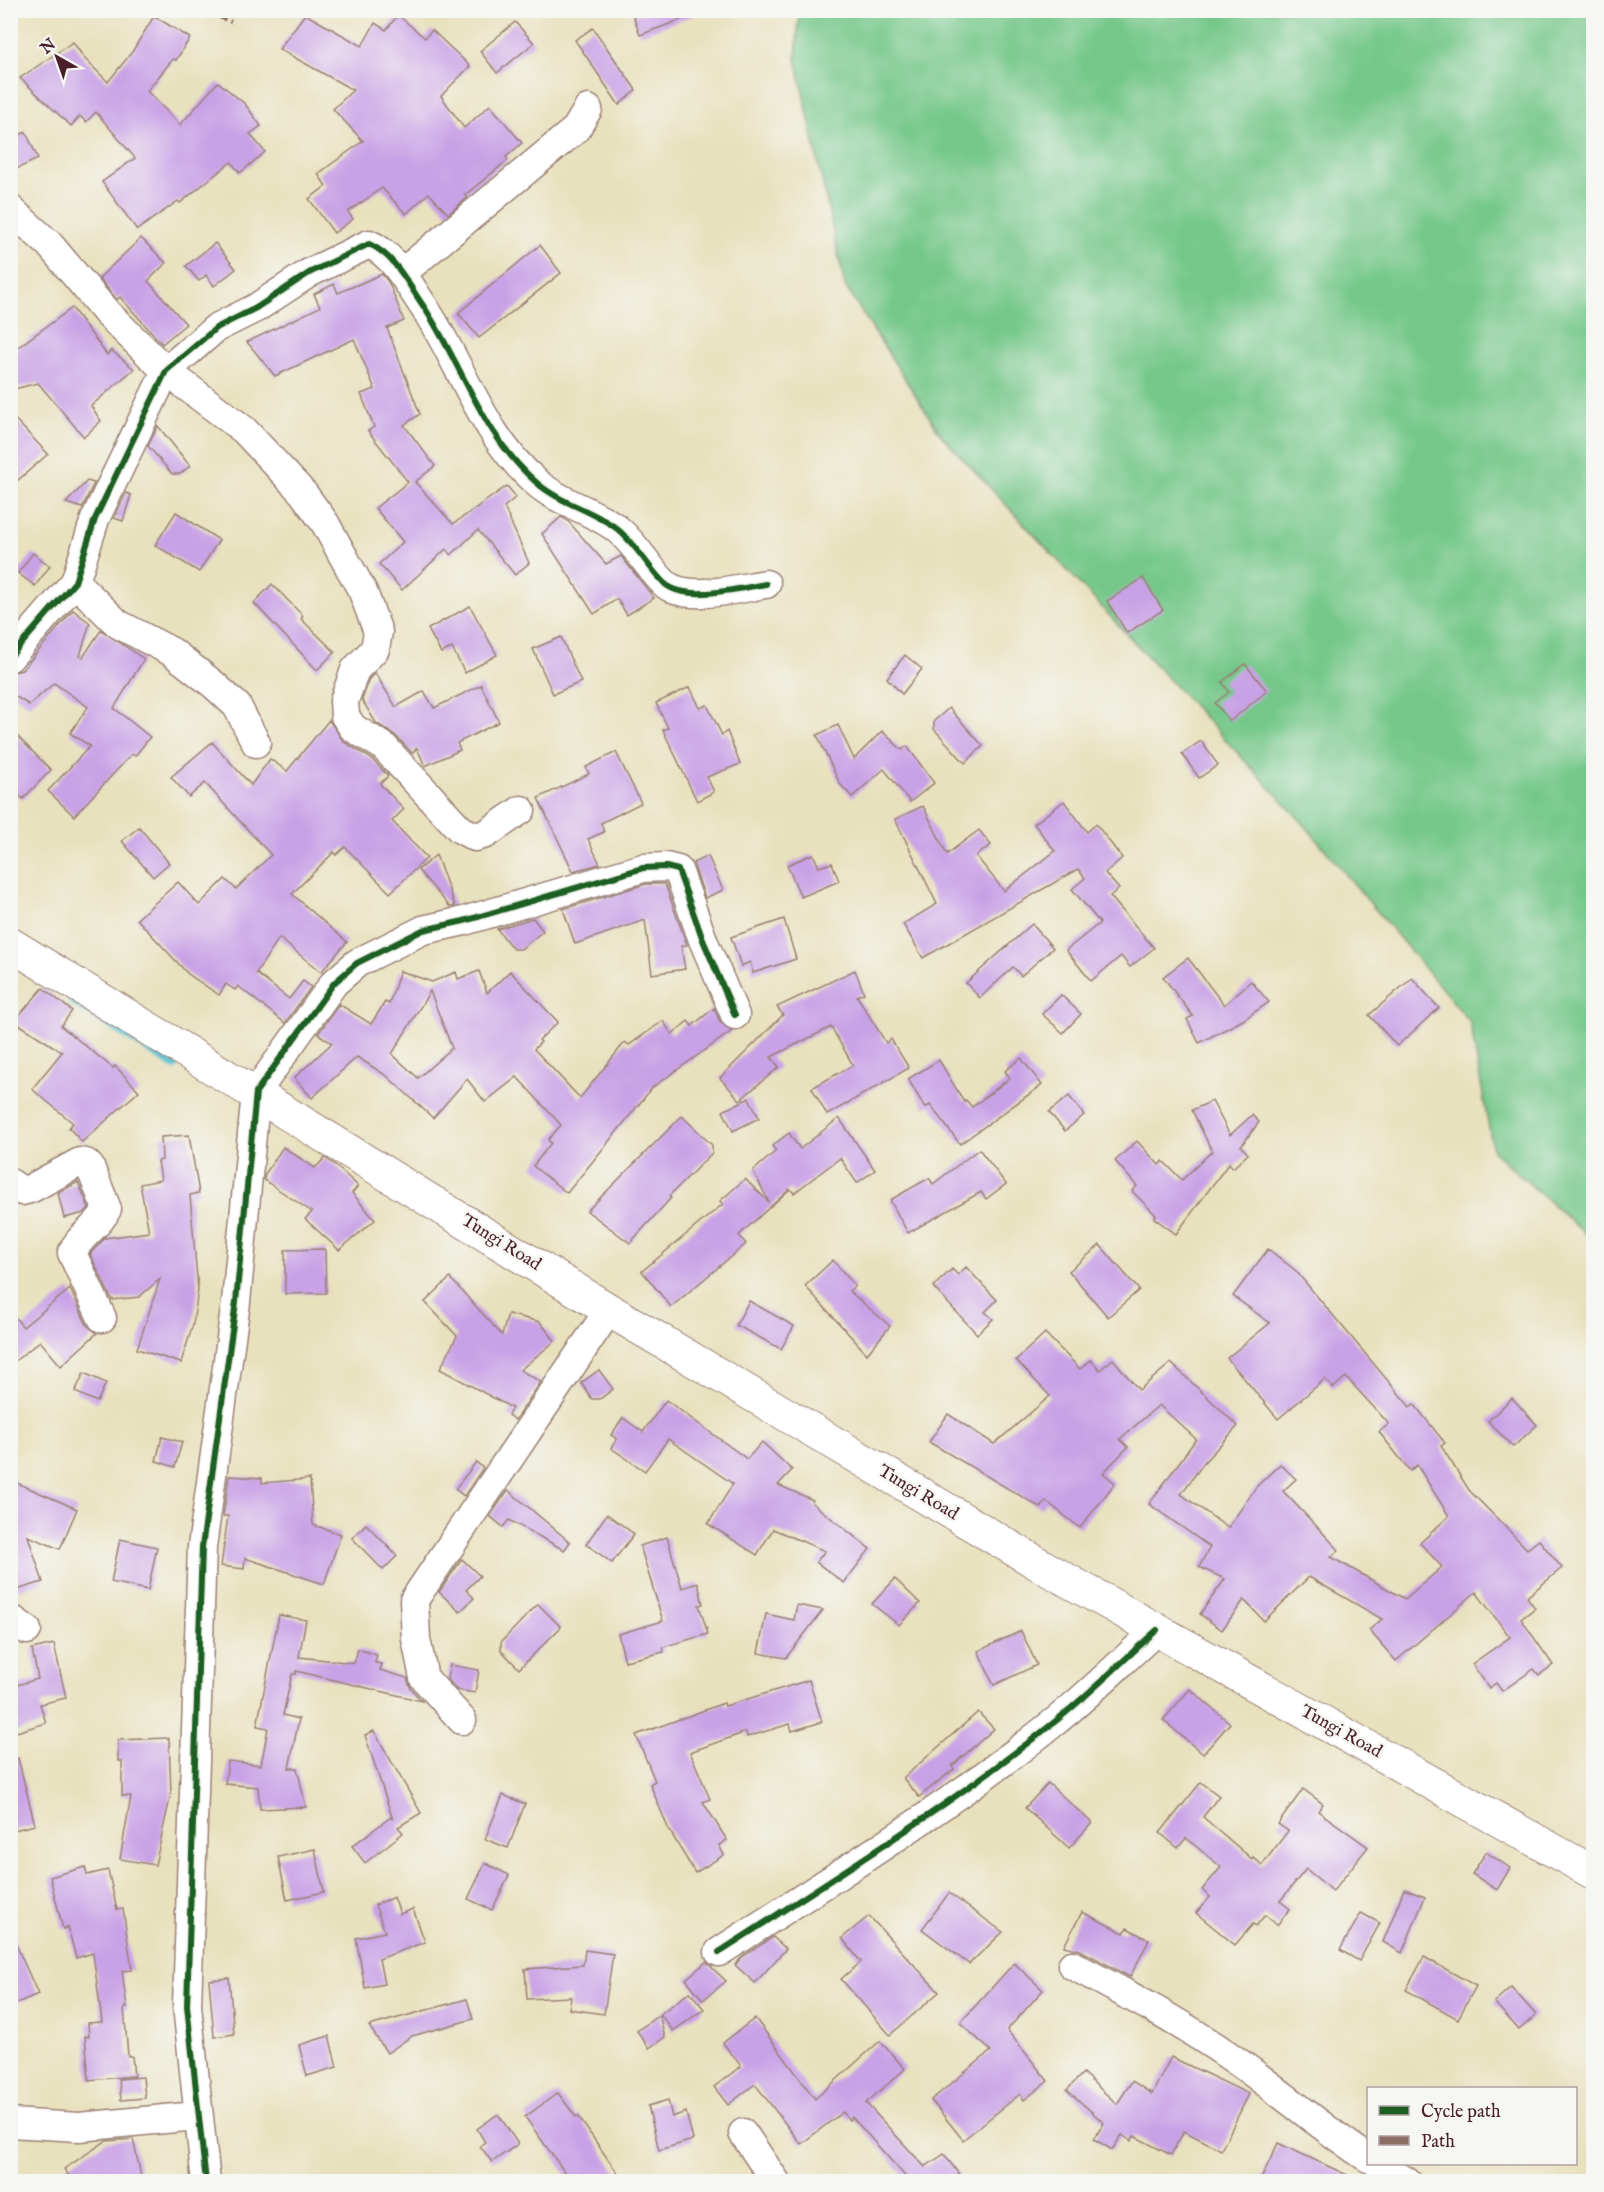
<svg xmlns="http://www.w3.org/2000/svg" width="1604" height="2192" viewBox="0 0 1604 2192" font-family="'IM FELL English',serif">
  <rect width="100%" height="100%" fill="#f6f6f2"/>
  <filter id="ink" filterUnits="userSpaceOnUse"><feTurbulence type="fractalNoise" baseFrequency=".0167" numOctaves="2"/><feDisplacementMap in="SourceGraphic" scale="12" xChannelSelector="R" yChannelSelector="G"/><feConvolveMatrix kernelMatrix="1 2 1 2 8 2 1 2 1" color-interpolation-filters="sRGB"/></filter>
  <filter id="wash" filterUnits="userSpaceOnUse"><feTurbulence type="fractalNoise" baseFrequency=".008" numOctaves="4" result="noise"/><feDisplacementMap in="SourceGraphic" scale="24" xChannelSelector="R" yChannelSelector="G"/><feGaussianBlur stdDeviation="1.35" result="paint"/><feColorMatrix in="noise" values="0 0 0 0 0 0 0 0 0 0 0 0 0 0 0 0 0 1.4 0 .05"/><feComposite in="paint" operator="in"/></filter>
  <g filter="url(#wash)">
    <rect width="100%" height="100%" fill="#e8e1bd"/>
    <path fill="#76c88a" stroke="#60745a" stroke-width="1.5" d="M799 11H1593V1241L1493 1151 1470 1022 1302 822 941 435 845 286 796 59Z"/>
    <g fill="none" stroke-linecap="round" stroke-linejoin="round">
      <path stroke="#51bcce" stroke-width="8" d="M72 1001 175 1066"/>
    </g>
    <g id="blocks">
      <g fill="#c9a1e6" fill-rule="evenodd">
        <path d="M649 10H699V13L640 35 633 16Z"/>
        <path d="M305 14 362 46 375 23 386 30 398 15 425 38 432 30 470 66 441 96 464 128 490 105 522 143 506 157 508 160 465 195 467 198 448 214 429 193 406 214 382 188 348 212 353 219 334 233 309 199 326 186 318 174 363 141 333 109 353 90 279 49Z"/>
        <path d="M154 16 190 38 176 60 173 59 147 91 180 125 218 82 245 104 261 126 250 134 265 152 240 173 231 162 180 203 178 201 137 230 102 182 135 158 96 112 86 122 80 116 71 126 20 78 73 42 84 58 108 82 132 52Z"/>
        <path d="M515 22 534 43 497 73 480 51Z"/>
        <path d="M593 28 636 90 619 105 575 40Z"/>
        <path d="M26 132 38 159 10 172V139Z"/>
        <path d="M141 238 166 263 148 281 186 324 162 344 120 297 117 300 99 278Z"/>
        <path d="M215 243 236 269 214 286 206 275 199 281 186 266Z"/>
        <path d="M540 245 561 273 479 338 458 313Z"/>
        <path d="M382 274 389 283 404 321 387 328 420 414 404 425 435 466 415 482 453 524 507 486 516 497 504 507 529 563 515 575 478 530 451 555 446 549 402 590 379 564 403 542 375 508 408 482 368 431 374 427 361 394 375 389 354 339 275 376 247 342 320 307 314 294 334 284 338 293Z"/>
        <path d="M72 308 107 355 111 350 134 369 91 406 101 421 84 437 38 383 10 390V353Z"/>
        <path d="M10 414 48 454 10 487Z"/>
        <path d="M158 426 190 466 180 474H172L148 446Z"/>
        <path d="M87 481 94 483 82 508 66 503Z"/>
        <path d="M126 493 131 495 123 521 114 518Z"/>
        <path d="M176 512 219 540 199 572 155 545Z"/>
        <path d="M561 517 567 520 606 564 621 556 654 598 627 615 617 599 594 614 542 534Z"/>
        <path d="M33 553 50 566 35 586 18 573Z"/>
        <path d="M1143 578 1163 610 1127 633 1107 601Z"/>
        <path d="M272 584 303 616 301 619 335 652 317 670 254 603Z"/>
        <path d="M470 606 497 655 465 673 452 648 441 653 428 629Z"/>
        <path d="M73 610 90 623 80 656 83 657 101 630 144 659 114 708 150 737 135 756 132 754 74 816 48 791 90 746 70 733 88 707 54 683 29 705 10 693V673L22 670Z"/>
        <path d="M561 637 581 682 553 694 533 649Z"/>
        <path d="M905 655 922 669 902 694 887 678Z"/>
        <path d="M1245 664 1267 691 1230 721 1215 703 1229 692 1222 682Z"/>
        <path d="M375 673 396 707 424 691 434 708 481 685 499 722 457 743 460 750 425 766 417 748 412 753 395 735 376 723 362 700 369 679Z"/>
        <path d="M690 687 700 708 707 705 722 735 727 731 740 764 707 777 714 792 697 801 663 730 668 728 656 703Z"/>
        <path d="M949 708 983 746 965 763 934 729V721Z"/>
        <path d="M329 720 344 742 372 759 388 776 380 784 404 809 392 821 427 858 390 893 345 847 336 855 334 852 292 894 347 942 321 972 279 938 256 973 289 999 303 981 311 987 285 1023 238 986 235 990 226 984 219 995 188 974 137 919 178 882 199 905 225 879 236 889 271 855 205 783 189 797 171 777 212 742 251 785 270 759 287 771Z"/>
        <path d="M838 725 854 759 882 731 902 750 907 746 934 783 910 802 884 769 852 797 840 784 817 735Z"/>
        <path d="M10 729 51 770 23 799 10 787Z"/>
        <path d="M1201 741 1218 765 1199 778 1182 754Z"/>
        <path d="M616 752 641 803 601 823 604 832 588 839 600 864 573 871 538 798 589 774 586 767Z"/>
        <path d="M1064 801 1087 832 1096 824 1122 858 1105 873 1119 889 1110 896 1154 948 1130 967 1121 956 1091 981 1066 950 1100 923 1072 889 1085 878 1078 869 923 958 903 924 937 904 895 819 923 806 947 854 979 830 991 845 976 856 1004 891 1055 851 1034 824Z"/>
        <path d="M139 827 169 863 153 877 122 841Z"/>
        <path d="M813 854 819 867 832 863 839 881 801 897 787 865Z"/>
        <path d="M436 855 455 906 450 907 418 870Z"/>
        <path d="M708 856 723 890 705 898 693 863Z"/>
        <path d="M646 884H665L687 945 681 946 685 969 652 974 645 920 575 944 563 909Z"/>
        <path d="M533 918 543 931 521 949H513L497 929Z"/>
        <path d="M784 919 796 959 753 973 750 962 741 966 731 937Z"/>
        <path d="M1032 924 1053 948 1021 976 1013 967 980 998 966 983Z"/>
        <path d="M1188 958 1224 1005 1251 981 1269 1002 1243 1020 1199 1043 1187 1019 1193 1016 1163 977Z"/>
        <path d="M855 970 864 993 857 996 886 1043 891 1039 909 1068 827 1115 812 1088 853 1065 831 1027 771 1057 779 1067 740 1100 720 1078 783 1015 777 1007Z"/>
        <path d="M400 971 432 982 456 972 458 979 479 971 487 993 510 971 558 1022 539 1040 541 1042 534 1049 580 1098 625 1042 629 1045 663 1021 672 1034 688 1021 692 1026 714 1008 720 1022 732 1031 653 1087 567 1193 533 1166 551 1143 548 1140 561 1125 517 1077 485 1102 467 1079 433 1118 387 1076 357 1057 312 1098 294 1078 332 1043 318 1034 339 1004 371 1024 385 1002 389 1004ZM430 991 452 1048 418 1078 392 1054Z"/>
        <path d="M1412 978 1439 1008 1397 1046 1369 1015Z"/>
        <path d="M43 988 72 1011 61 1026 113 1068 115 1066 139 1091 82 1142 69 1128 73 1123 32 1089 62 1052 14 1021Z"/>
        <path d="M1061 995 1081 1014 1063 1033 1042 1014Z"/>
        <path d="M1021 1058 1042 1085 960 1144 930 1105 925 1108 908 1079 939 1060 964 1102 966 1100 972 1107 1010 1078 1005 1071Z"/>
        <path d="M1069 1096 1084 1115 1065 1131 1049 1112Z"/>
        <path d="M749 1098 759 1118 733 1131 723 1111Z"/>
        <path d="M1212 1101 1230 1135 1252 1115 1259 1122 1241 1146 1248 1154 1233 1168 1229 1163 1176 1234 1154 1218 1156 1215 1132 1191 1137 1186 1115 1161 1137 1141 1159 1165 1163 1161 1182 1180 1212 1151 1192 1110Z"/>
        <path d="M682 1116 712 1145V1153L669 1196 671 1198 630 1243 587 1211Z"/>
        <path d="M839 1118 875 1170 857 1183 840 1158 794 1193 790 1189 739 1235 746 1244 671 1307 642 1271 723 1204 720 1201 745 1179 769 1202 753 1171 776 1151 772 1146 789 1133 800 1149Z"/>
        <path d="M189 1135 199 1193 190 1195 198 1290 193 1324 181 1363 137 1349 160 1279 139 1297 112 1300 90 1254 105 1238 149 1232 140 1184 161 1180 158 1161 162 1160 161 1137Z"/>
        <path d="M283 1147 315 1168 325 1158 334 1164 358 1186 352 1193 375 1220 339 1250 305 1219 312 1212 264 1180 265 1174Z"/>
        <path d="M979 1149 1006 1184 986 1199 981 1192 908 1233 890 1200 929 1178 933 1184Z"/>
        <path d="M78 1182 89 1208 84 1213 64 1218 58 1193Z"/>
        <path d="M1100 1245 1139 1290 1108 1317 1069 1271Z"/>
        <path d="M325 1249 326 1293 285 1294V1250Z"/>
        <path d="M1268 1249 1295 1270 1410 1407 1414 1404 1445 1443 1441 1446 1469 1490 1527 1549 1539 1540 1562 1568 1527 1597 1535 1608 1521 1619 1553 1665 1539 1675 1534 1669 1502 1691 1496 1683 1489 1688 1472 1664 1510 1637 1476 1592 1396 1661 1369 1630 1382 1619 1309 1577 1264 1621 1244 1600 1222 1630 1200 1614 1225 1579 1199 1567 1210 1547 1149 1504 1196 1439 1159 1405 1120 1439 1128 1447 1103 1473 1115 1483 1080 1528 1046 1501 1041 1508 929 1442 948 1414 994 1444 1050 1396 1016 1360 1045 1333 1080 1369 1091 1360 1100 1370 1113 1359 1139 1390 1171 1363 1238 1426 1206 1460 1181 1494 1228 1528 1256 1487 1280 1464 1296 1479 1283 1491 1339 1550 1331 1557 1405 1599 1442 1567 1420 1543 1449 1516 1417 1465 1410 1471 1379 1432 1389 1424 1346 1377 1333 1388 1325 1379 1278 1419 1227 1358 1270 1323 1233 1296Z"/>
        <path d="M833 1260 855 1286 849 1291 890 1326 867 1354 805 1286Z"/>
        <path d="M966 1267 997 1300 985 1312 993 1319 977 1334 933 1287 952 1269 958 1275Z"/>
        <path d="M450 1278 502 1335 508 1314 540 1322 555 1341 520 1370 541 1382 515 1420 508 1415 512 1408 440 1369 457 1336 425 1302Z"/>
        <path d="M70 1289 87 1325 97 1333 61 1366 40 1341 10 1365V1311L23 1327Z"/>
        <path d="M749 1301 794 1326 781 1349 736 1325Z"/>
        <path d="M599 1370 613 1389 600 1399H592L581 1383Z"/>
        <path d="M84 1373 106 1383 97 1402 75 1392Z"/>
        <path d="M1512 1398 1537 1425 1513 1447 1488 1421Z"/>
        <path d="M666 1400 747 1459 762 1442 792 1470 778 1485 813 1500 812 1503 870 1549 844 1583 816 1562 825 1551 773 1529 757 1555 708 1524 733 1484 668 1439 645 1471 611 1448 617 1439 611 1435 623 1418 643 1432Z"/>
        <path d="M162 1437 182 1442 175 1467 156 1461Z"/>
        <path d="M476 1462 483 1468 464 1496 455 1489Z"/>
        <path d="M229 1476 262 1478V1483L310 1479 313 1525 341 1534 324 1584 245 1558 244 1569 221 1566 228 1516H223Z"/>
        <path d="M10 1480 77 1509 60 1549 28 1536 43 1582 10 1592Z"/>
        <path d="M508 1490 570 1542 564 1550 509 1520 503 1527 490 1516Z"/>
        <path d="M607 1514 634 1534 612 1563 586 1544Z"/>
        <path d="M366 1524 397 1556 383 1570 352 1538Z"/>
        <path d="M667 1537 682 1588 698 1583 703 1604 699 1605 708 1634 663 1647 664 1652 625 1661 618 1634 663 1621 640 1546Z"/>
        <path d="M120 1539 157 1547 148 1590 111 1582Z"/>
        <path d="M462 1559 480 1576 466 1590 474 1598 460 1612 439 1592Z"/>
        <path d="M895 1579 920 1603 899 1625 872 1604Z"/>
        <path d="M538 1604 561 1627 519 1669 501 1650V1642Z"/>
        <path d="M797 1605 823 1610 786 1658 758 1653 766 1614 794 1620Z"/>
        <path d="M279 1615 306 1620 299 1657 354 1663 358 1649 377 1655 375 1663 382 1664 380 1670 407 1678 411 1689 422 1701 296 1671V1674H292L283 1715 299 1719 289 1768H297L306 1807 260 1809 258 1787 225 1784 228 1761 261 1765 268 1728 257 1726Z"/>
        <path d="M1021 1631 1037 1665 994 1685 978 1651Z"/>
        <path d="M54 1644 66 1698 40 1704 46 1723 10 1734V1687L38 1679 32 1649Z"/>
        <path d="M450 1665 479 1670 475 1693 457 1690 447 1679Z"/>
        <path d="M809 1680 822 1722 792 1731 790 1724 747 1737 746 1732 690 1752 710 1799 703 1802 727 1840 719 1845 724 1855 695 1873 668 1828 650 1784 655 1781 636 1735 724 1703 725 1706Z"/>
        <path d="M1190 1689 1230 1723 1203 1754 1163 1720Z"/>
        <path d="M978 1712 994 1729 952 1766 954 1769 919 1797 903 1778Z"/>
        <path d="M374 1731 421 1813 398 1827 403 1833 365 1863 352 1846 391 1817 393 1820 365 1735Z"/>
        <path d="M169 1738 171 1794 155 1865 120 1859 131 1796H122V1761H118V1740Z"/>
        <path d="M18 1758 35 1825 10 1831V1759Z"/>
        <path d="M1201 1782 1219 1796 1203 1817 1252 1859 1253 1857 1262 1865 1288 1831 1278 1824 1303 1789 1323 1804 1318 1811 1368 1847 1333 1891 1306 1869 1280 1901 1290 1909 1277 1925 1265 1915 1256 1926 1253 1924 1235 1945 1196 1913 1210 1897 1202 1890 1221 1867 1186 1838 1178 1848 1160 1833Z"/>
        <path d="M1048 1783 1092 1823 1069 1848 1025 1808Z"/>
        <path d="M503 1795 525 1804 508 1848 485 1839Z"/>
        <path d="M315 1849 324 1892 287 1900 278 1857Z"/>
        <path d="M1486 1852 1510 1868 1497 1890 1472 1874Z"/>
        <path d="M485 1863 509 1875 492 1910 468 1899Z"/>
        <path d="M85 1867 87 1875 108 1870 117 1910 123 1909 132 1970 122 1971 127 2008H124L128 2056H132L134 2076 89 2080 85 2036 89 2037 88 2023 102 2022 93 1953 76 1958 68 1927 63 1929 50 1877Z"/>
        <path d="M1404 1889 1425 1897 1402 1953 1383 1942Z"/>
        <path d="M949 1893 1003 1932 969 1964 922 1929Z"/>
        <path d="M394 1897 400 1914 413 1909 425 1942 379 1959 384 1984 365 1988 356 1938 385 1932 375 1905Z"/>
        <path d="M1082 1912 1124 1933 1127 1928 1149 1940 1130 1977 1080 1950 1064 1946Z"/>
        <path d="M1361 1913 1380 1923 1359 1961 1340 1950Z"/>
        <path d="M869 1916 939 1992 890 2035 841 1979 861 1962 842 1938Z"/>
        <path d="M10 1931 38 1994 10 2006Z"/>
        <path d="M773 1937 786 1949 755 1983 735 1965 742 1957Z"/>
        <path d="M585 1950 613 1954 604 2014 569 2009 571 1997 527 1999 525 1969 583 1965Z"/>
        <path d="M1424 1957 1476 1986 1458 2019 1406 1990Z"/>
        <path d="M706 1962 726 1981 703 2000 686 1979Z"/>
        <path d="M1014 1963 1043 1990 1007 2030 1048 2081 1024 2100 1020 2094 963 2140 931 2100 991 2051 960 2023Z"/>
        <path d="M229 1978 234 2034 214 2037 209 1980Z"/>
        <path d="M1511 1987 1536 2015 1519 2030 1494 2002Z"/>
        <path d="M690 1992 704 2009 673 2031 660 2014Z"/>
        <path d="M467 1999 473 2019 412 2036 387 2053 369 2026Z"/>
        <path d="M659 2015 665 2037 649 2048 637 2031Z"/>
        <path d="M755 2018 815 2099 880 2041 905 2069 866 2103 925 2167 944 2154 964 2181H905L908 2179 905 2176 852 2117 849 2120 843 2112 801 2144 755 2084 728 2105 714 2087 741 2066 723 2043Z"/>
        <path d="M329 2036 337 2067 307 2076 299 2045Z"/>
        <path d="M1171 2057 1249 2094 1221 2150 1184 2131 1171 2155 1134 2136 1131 2141 1122 2135 1112 2150 1094 2139 1104 2123 1067 2090 1083 2073 1117 2104 1132 2081 1152 2094Z"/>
        <path d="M143 2077 145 2098 121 2100 119 2079Z"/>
        <path d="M558 2093 576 2117 578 2116 623 2181H571L525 2117Z"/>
        <path d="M668 2100 672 2117 686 2112 693 2140 659 2150 648 2106Z"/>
        <path d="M498 2114 518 2144 492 2162 480 2146 485 2142 477 2129Z"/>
        <path d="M133 2139 142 2181H73L64 2169 106 2141Z"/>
        <path d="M1278 2143 1360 2181H1260Z"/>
      </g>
    </g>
  </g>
  <g filter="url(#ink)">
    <use href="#blocks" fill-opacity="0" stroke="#998074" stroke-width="1.5"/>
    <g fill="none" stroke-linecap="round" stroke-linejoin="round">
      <g stroke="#998074" stroke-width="31">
        <g id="street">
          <path d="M10 209 49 244 107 313 166 371 244 430 303 493 325 523 363 592 378 632 375 649 355 670 344 701 345 716 353 728 383 746 460 829 475 837 486 834 521 810"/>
          <path d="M402 273 576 129 588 109"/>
          <path d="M75 582 118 624 172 652 213 684 237 706 256 743"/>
          <path d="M10 657 75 582 95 519 166 371 216 328 256 308 309 273 369 244C394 255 407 282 422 304 462 363 481 435 537 483 560 503 592 510 616 528 636 544 647 566 664 583 685 603 740 588 766 584"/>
          <path d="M10 1183 22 1191 30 1189 80 1162 86 1163 90 1167 107 1209C99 1227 79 1235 72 1253L102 1318"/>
          <path d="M10 1618 27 1630"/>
          <path d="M462 1720 424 1678 416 1639 414 1600 609 1310"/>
          <path d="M719 1952C832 1879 947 1808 1052 1724 1089 1695 1122 1661 1157 1630"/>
          <path d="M1072 1965C1127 1994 1184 2024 1235 2060 1281 2092 1321 2128 1368 2158"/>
          <path d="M10 2123 79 2127 197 2116"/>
          <path d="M743 2133 776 2182"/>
          <path d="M1378 2164 1407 2182"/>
          <path d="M206 2182 187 2006 202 1547 236 1302 256 1092 334 983 357 963 423 930 464 921 643 868 666 867 678 870 703 940 735 1015"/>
        </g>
      </g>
      <g stroke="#998074" stroke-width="35">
        <path id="secondary" d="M10 944 609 1310 1049 1570 1594 1873"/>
      </g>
      <use href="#street" stroke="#fff" stroke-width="28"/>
      <use href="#secondary" stroke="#fff" stroke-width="33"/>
      <path stroke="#8d6e63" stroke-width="4.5" stroke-dasharray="9 4.5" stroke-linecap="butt" d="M205 10 231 22"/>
      <g stroke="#f6f6f2" stroke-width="10">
        <g id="cycleway">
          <path d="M10 657 75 582 95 519 166 371 216 328 256 308 309 273 369 244C394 255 407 282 422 304 462 363 481 435 537 483 560 503 592 510 616 528 636 544 647 566 664 583 685 603 740 588 766 584"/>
          <path d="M719 1952C832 1879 947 1808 1052 1724 1089 1695 1122 1661 1157 1630"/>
          <path d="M206 2182 187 2006 202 1547 236 1302 256 1092 334 983 357 963 423 930 464 921 643 868 666 867 678 870 703 940 735 1015"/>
        </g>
      </g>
      <use href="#cycleway" stroke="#1b5e20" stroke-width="6"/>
    </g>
  </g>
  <g text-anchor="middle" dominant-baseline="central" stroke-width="5" stroke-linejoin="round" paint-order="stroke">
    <g font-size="18" fill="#4a1f2b" stroke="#f6f6f2">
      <text transform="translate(501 1243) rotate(32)">Tungi Road</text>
      <text transform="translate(918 1493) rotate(31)">Tungi Road</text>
      <text transform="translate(1341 1732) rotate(29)">Tungi Road</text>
    </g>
  </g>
  <rect width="1604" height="2192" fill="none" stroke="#f6f6f2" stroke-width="36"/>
  <rect x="1367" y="2087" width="210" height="78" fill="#f6f6f2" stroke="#b1a0a2" stroke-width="1.5"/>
  <rect x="1379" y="2106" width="30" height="9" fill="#1b5e20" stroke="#b1a0a2" stroke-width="1.5"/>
  <text x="1421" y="2117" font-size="18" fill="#4a1f2b">Cycle path</text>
  <rect x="1379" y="2136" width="30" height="9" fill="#8d6e63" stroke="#b1a0a2" stroke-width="1.5"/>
  <text x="1421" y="2147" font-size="18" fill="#4a1f2b">Path</text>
  <g transform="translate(57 57) rotate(320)" stroke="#f6f6f2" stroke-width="4.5" paint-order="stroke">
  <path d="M0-4.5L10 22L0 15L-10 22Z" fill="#4a1f2b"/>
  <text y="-9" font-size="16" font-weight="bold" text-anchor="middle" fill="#4a1f2b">N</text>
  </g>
</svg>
